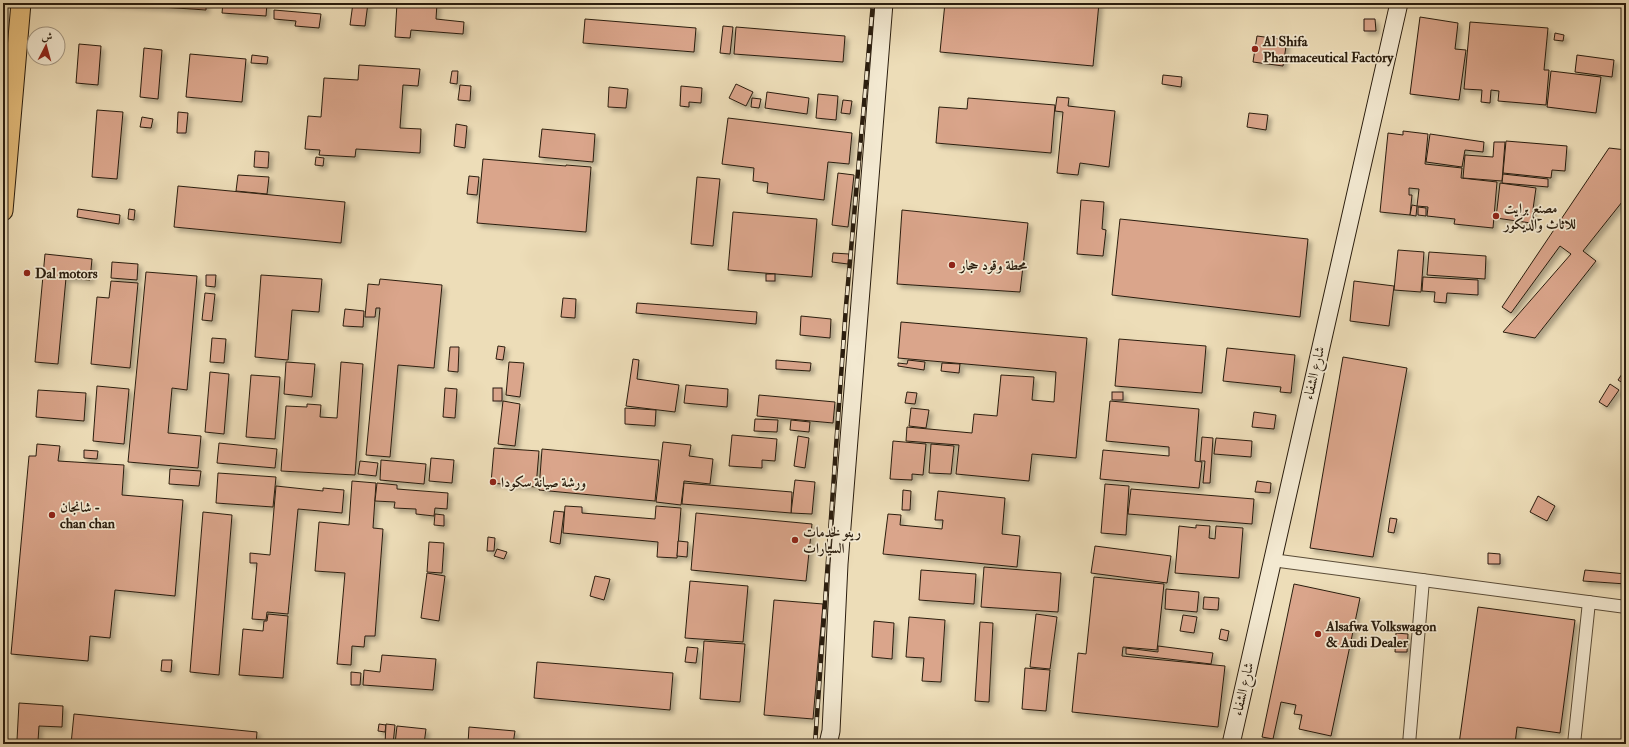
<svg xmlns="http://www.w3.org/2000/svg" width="1629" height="747" viewBox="0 0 1629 747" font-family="'IM FELL Double Pica',Amiri,serif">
  <defs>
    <filter id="shadow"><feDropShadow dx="3.5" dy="3.5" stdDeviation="2" flood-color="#0004"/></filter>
  </defs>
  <rect width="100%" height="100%" fill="#edddb8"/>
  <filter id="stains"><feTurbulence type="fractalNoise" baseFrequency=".005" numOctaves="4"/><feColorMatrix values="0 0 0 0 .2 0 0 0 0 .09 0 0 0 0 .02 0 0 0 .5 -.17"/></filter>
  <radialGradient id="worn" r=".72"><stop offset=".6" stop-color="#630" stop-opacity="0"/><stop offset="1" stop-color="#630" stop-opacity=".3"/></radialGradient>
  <g fill="#daa58b" stroke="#2a1d0e" filter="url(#shadow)">
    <path d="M102 3H206V10Z"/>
    <path d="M223 3H267L266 16 222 13Z"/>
    <path d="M353 3H368L365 26 350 25Z"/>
    <path d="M397 3H437L436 19 464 22 463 34 411 30 410 38 395 37Z"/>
    <path d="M945 3H1099L1093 66 940 52Z"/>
    <path d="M274 10 321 14 319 28 295 26 296 21 274 19Z"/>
    <path d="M1420 17 1458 23 1455 49 1466 50 1459 100 1410 94Z"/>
    <path d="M585 19 696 28 694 52 583 43Z"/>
    <path d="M1364 19H1375L1376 31H1364Z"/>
    <path d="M1470 22 1548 28 1544 70H1549L1546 105 1498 101 1499 91 1491 90 1490 103 1481 102 1482 90 1464 89Z"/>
    <path d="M723 26 733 27 730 54 720 53Z"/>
    <path d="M736 27 845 36 843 62 734 54Z"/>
    <path d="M1555 33 1564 35 1563 41 1554 40Z"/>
    <path d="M1257 36 1287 40 1283 66 1253 62Z"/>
    <path d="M79 44 101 46 98 85 76 83Z"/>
    <path d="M144 48 162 50 158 99 140 97Z"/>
    <path d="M190 54 246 59 242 102 186 97Z"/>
    <path d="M252 55 268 57 267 64 251 63Z"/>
    <path d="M1577 55 1614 60 1612 77 1575 72Z"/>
    <path d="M359 65 420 69 418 86 403 85 400 128 421 129 420 153 356 149 355 157 319 155 320 150 305 149 308 116 321 117 324 78 358 80Z"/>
    <path d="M452 71H458L457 84 450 83Z"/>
    <path d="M1551 71 1601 77 1596 113 1547 107Z"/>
    <path d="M1163 75 1182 77 1181 87 1162 84Z"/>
    <path d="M736 84 753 92 746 106 729 98Z"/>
    <path d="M460 85 471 86 470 101 458 100Z"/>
    <path d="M681 86 702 88 701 103 689 102V107L680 106Z"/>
    <path d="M609 87 628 89 626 108 608 107Z"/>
    <path d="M767 92 809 98 807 114 765 108Z"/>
    <path d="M818 94 838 96 836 120 816 118Z"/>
    <path d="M1057 97 1069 98 1068 106 1115 111 1109 167 1080 163 1078 175 1057 173 1063 112 1055 111Z"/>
    <path d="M752 98 761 99 759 108 751 107Z"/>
    <path d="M968 98 1055 105 1051 153 936 143 939 107 967 109Z"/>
    <path d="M843 100 852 101 850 114 841 113Z"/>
    <path d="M97 110 123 112 117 179 92 177Z"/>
    <path d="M178 112 188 113 186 133H177Z"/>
    <path d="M1249 113 1268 115 1266 130 1247 127Z"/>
    <path d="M142 117 153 119 151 128 140 127Z"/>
    <path d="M728 118 852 133 849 164 828 162 824 200 767 193 768 183 753 181 754 168 722 164Z"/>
    <path d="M456 124 467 126 465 148 454 146Z"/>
    <path d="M542 129 595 134 593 162 539 157Z"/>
    <path d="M1403 131 1428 134 1425 164 1462 168 1461 178 1497 182 1493 228 1454 224 1455 219 1427 216 1428 207 1417 206 1419 189 1409 188V195H1412L1410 215 1380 212 1388 133 1403 135Z"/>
    <path d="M1430 134 1484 142 1483 152 1465 150 1462 167 1426 162Z"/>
    <path d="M1506 141 1567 146 1565 171 1552 170 1551 178 1503 173Z"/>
    <path d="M1494 142H1505L1502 181 1463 178 1465 155 1493 157Z"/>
    <path d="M1609 148 1626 150V197L1583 251 1596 261 1535 338 1503 332 1571 254 1560 246 1511 313 1502 307Z"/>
    <path d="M255 151 269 152 268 168 254 167Z"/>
    <path d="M316 157 324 158 323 166 315 165Z"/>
    <path d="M483 159 566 166V165L591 167 586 232 477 223Z"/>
    <path d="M838 173 854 175 848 227 832 225Z"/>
    <path d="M1503 174 1548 179V187L1502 183Z"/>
    <path d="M238 175 269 177 267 194 236 191Z"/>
    <path d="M469 176 479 177 477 195 467 194Z"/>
    <path d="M697 177 720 179 713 246 691 244Z"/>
    <path d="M1500 183 1536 188 1531 223 1496 218Z"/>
    <path d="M178 186 345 202 341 243 174 227Z"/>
    <path d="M1081 200 1104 202 1102 229 1106 230 1103 256 1077 254Z"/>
    <path d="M1412 205 1417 206 1416 216 1410 215Z"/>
    <path d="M1418 207 1426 208V216L1418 215Z"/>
    <path d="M78 209 120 215 119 224 77 217Z"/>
    <path d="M129 209 135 210 134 220 128 219Z"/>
    <path d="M902 210 1028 223 1020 292 897 284Z"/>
    <path d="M733 212 817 219 812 277 728 270Z"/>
    <path d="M1120 219 1308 239 1300 317 1112 295Z"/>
    <path d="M1398 250 1424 252 1421 292 1394 290Z"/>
    <path d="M1429 252 1486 256 1485 279 1427 275Z"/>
    <path d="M833 253 849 254 848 264 832 262Z"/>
    <path d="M45 254 92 259 90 280 66 278 58 364 35 362Z"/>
    <path d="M112 262 138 264 137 280 111 278Z"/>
    <path d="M146 272 197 276 187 390 172 388 168 433 201 436 198 468 128 462Z"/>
    <rect x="766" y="274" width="9" height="7"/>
    <path d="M206 275H216L215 287 206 286Z"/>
    <path d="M261 275 322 279 319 312 292 310 288 360 255 357Z"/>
    <path d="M1423 277 1478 280V295L1447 293 1446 303 1434 302 1435 292 1422 291Z"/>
    <path d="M380 279 442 285 434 368 398 365 390 457 366 455 380 308H376L375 317H365L368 284 379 285Z"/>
    <path d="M111 281 138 283 130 368 91 364 97 297 109 298Z"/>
    <path d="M1354 281 1394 286 1389 326 1350 321Z"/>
    <path d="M205 293 215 294 212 321 202 320Z"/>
    <path d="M563 298 576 299 575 318 561 317Z"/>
    <path d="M637 303 757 312 756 324 636 313Z"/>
    <path d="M345 309 364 311 363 327 343 326Z"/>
    <path d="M801 316 831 319 830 338 800 335Z"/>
    <path d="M901 322 1087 338 1076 458 1032 454 1029 481 956 474 959 445 906 441 907 427 972 433 974 414 997 416 1001 375 1034 377 1032 400 1054 402 1056 372 898 358Z"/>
    <path d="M212 338 226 339 224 363 210 362Z"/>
    <path d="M1119 339 1206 346 1202 393 1115 386Z"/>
    <path d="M498 346 505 347 503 360 496 359Z"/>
    <path d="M450 347H459L458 372 448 371Z"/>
    <path d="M1227 348 1295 355 1291 393 1280 392 1281 387 1223 381Z"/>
    <path d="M1343 357 1407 368 1373 557 1310 548Z"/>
    <path d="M633 359 639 360 637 379 679 385 675 412 626 406Z"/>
    <path d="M776 360 811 363 810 371 776 369Z"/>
    <path d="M908 360 925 362 924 370 898 366V363L907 364Z"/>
    <path d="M286 362 315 364 312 397 284 394Z"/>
    <path d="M341 362 363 364 355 475 281 471 286 406 307 407V404L321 405 320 417 337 418Z"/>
    <path d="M509 362 524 363 520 397 506 395Z"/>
    <path d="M942 363 960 364 959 373 941 371Z"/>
    <path d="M1626 368V385L1618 380Z"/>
    <path d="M210 372 229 374 224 434 205 432Z"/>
    <path d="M251 375 280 377 275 439 246 437Z"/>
    <path d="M1610 384 1619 390 1607 407 1599 402Z"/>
    <path d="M686 385 728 389 727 407 684 403Z"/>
    <path d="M97 386 129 389 124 444 93 441Z"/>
    <path d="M445 388 457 389 455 418 443 417Z"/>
    <rect x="493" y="388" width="9" height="13"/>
    <path d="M38 390 86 393 84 421 36 417Z"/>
    <path d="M907 392 917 393 915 404 905 403Z"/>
    <rect x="1112" y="392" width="11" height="8"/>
    <path d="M759 395 835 402 833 423 757 416Z"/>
    <path d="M503 401 520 404 515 446 498 444Z"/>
    <path d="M1110 401 1199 409 1195 461 1202 462 1199 488 1100 479 1103 450 1169 456V447L1106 441Z"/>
    <path d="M625 408 656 410 655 426 625 424Z"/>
    <path d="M911 408 929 410 926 428 909 426Z"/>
    <path d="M1254 412 1276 415 1274 429 1252 427Z"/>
    <path d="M755 419 778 420 777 432 754 431Z"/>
    <path d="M791 420 810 422 809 432 790 430Z"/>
    <path d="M732 435 777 439 775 461 762 460V468L729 466Z"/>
    <path d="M798 436 809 438 805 468 794 466Z"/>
    <path d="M1202 437 1213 438 1210 483H1203L1205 461H1200Z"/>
    <path d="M1216 438 1252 441 1251 457 1214 454Z"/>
    <path d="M893 441 926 444 923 475 912 474V480L890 479Z"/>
    <path d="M663 442 691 445 689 456 713 459 710 484 684 481 681 505 656 502Z"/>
    <path d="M219 443 277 449 275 468 217 463Z"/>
    <path d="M37 444 60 446 58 461 124 465 122 495 183 500 175 596 115 590 110 638 90 636 88 661 11 654 29 456H36Z"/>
    <path d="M931 444 954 446 951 474 929 473Z"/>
    <path d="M494 448 539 451 536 487 491 483Z"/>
    <path d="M542 449 659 460 655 501 539 490Z"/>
    <path d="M84 450 98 451 97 459 84 458Z"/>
    <path d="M431 458 454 460 452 483 429 481Z"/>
    <path d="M381 460 426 464 424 484 380 480Z"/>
    <path d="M360 461 378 463 376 476 358 474Z"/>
    <path d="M170 469 201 471 199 486 169 484Z"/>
    <path d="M218 473 276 477 273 507 216 503Z"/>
    <path d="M795 480 815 482 812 514 791 513Z"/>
    <path d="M352 481 376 483 373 528 383 529 375 636H365L364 647 352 646 351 665 337 664 345 573 315 571 319 522 349 525Z"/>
    <path d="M1257 481 1271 483 1270 493 1255 492Z"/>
    <path d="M377 483 397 485V489L448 493 447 509 435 508 434 516 416 514V509L394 508 395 502 375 501Z"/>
    <path d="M684 483 792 492 791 513 682 504Z"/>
    <path d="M1105 484 1129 486 1126 535 1101 533Z"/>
    <path d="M276 486 323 491V488L344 490 342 513 298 509 288 614 267 612 266 620 252 619 257 563H250V553L270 555Z"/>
    <path d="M1131 489 1254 499 1252 524 1128 514Z"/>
    <path d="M903 490 911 491 910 510H902Z"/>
    <path d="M938 491 1005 498 1002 534 1020 536 1017 567 883 554 888 514 901 515 900 525 942 529 943 520H935Z"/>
    <path d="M1538 496 1555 506 1547 521 1530 512Z"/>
    <path d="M565 506 582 507V513L655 519 656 506 681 508 677 558 657 557 658 542 563 533Z"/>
    <path d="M554 511 564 512 560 544 550 542Z"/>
    <path d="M203 512 232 515 219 675 190 672Z"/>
    <path d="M696 513 812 524 806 581 691 570Z"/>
    <path d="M435 514 444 515V526L434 525Z"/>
    <path d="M1390 518 1397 519 1394 533 1388 532Z"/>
    <path d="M1196 525 1210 526 1209 538 1215 539 1216 526 1243 528 1239 578 1175 573 1179 526 1196 528Z"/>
    <path d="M488 537 495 538 494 551H487Z"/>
    <path d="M678 541 688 542 687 557 677 556Z"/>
    <path d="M429 542 444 543 442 573 427 572Z"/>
    <path d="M1095 546 1171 556 1167 583 1091 573Z"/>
    <path d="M497 549 507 552 504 559 494 556Z"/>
    <path d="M1488 553 1500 554V564H1488Z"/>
    <path d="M984 567 1061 573 1058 612 981 607Z"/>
    <path d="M921 570 976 574 974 604 919 600Z"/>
    <path d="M1585 570 1626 574V584L1583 581Z"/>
    <path d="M427 573 445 576 439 621 421 618Z"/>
    <path d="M595 576 610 579 604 600 590 596Z"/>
    <path d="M1094 577 1164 584 1157 650 1123 647 1122 656 1225 666 1218 727 1072 712 1078 653 1086 654Z"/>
    <path d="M690 581 748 586 743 642 685 638Z"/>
    <path d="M1294 584 1360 598 1331 736 1299 729 1302 715 1294 714 1296 705 1281 702 1273 739 1262 737Z"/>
    <path d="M1166 589 1199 592 1197 612 1165 609Z"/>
    <path d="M1204 597 1219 598 1218 610 1203 609Z"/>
    <path d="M774 600 823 604 813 719 764 715Z"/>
    <path d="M1478 607 1575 620 1560 733 1517 727 1515 744H1459Z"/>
    <path d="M268 614 288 616 283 678 239 675 243 629 263 631 264 621H267Z"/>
    <path d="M1036 614 1057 617 1050 669 1030 667Z"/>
    <path d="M1183 615 1197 617 1194 633 1180 631Z"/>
    <path d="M909 617 945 620 941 682 922 681 924 658 906 657Z"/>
    <path d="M874 621 894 623 892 659 872 657Z"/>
    <path d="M980 622 993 623 989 702 975 701Z"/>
    <path d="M1221 629 1229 631 1227 641 1219 639Z"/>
    <path d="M1396 633 1408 634 1407 652H1395Z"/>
    <path d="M704 641 745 644 740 702 700 699Z"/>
    <path d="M1158 646 1213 653 1211 664 1126 654V648L1158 652Z"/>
    <path d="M687 647 698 648 696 663 685 662Z"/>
    <path d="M382 655 436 659 433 690 363 685 364 670 380 672Z"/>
    <path d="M162 660H172L171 672 161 671Z"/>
    <path d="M537 662 673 673 670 710 534 698Z"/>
    <path d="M1025 668 1050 670 1046 711 1022 709Z"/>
    <path d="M351 672 361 673 360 685H351Z"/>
    <path d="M19 703 63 706 62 727 39 726 38 741 17 740Z"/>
    <path d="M74 714 257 732 256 744H71Z"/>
    <path d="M379 724 386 725 385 732 378 731Z"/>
    <path d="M386 724 395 725 393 744H385Z"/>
    <path d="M397 726 426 729 424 744H395Z"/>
    <path d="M469 727 515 731 513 744H468Z"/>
  </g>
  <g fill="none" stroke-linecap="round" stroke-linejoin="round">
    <g stroke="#5b4d38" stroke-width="14">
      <g id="street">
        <path d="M1272 560 1626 607"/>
        <path d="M1409 744 1423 580"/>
        <path d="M1574 744 1589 602"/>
      </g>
    </g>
    <g stroke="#2a1d0e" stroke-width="19">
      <g id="secondary">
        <path d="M828 744 831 731 839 564 884 3"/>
        <path d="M1231 744 1399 3"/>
      </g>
    </g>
    <g stroke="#2a1d0e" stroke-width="21">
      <path id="primary" d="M3 211 21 3"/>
    </g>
    <use href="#street" stroke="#f3e9d1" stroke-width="12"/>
    <use href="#secondary" stroke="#f3e9d1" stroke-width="17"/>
    <use href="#primary" stroke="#e6be7c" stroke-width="19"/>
    <g stroke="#2a1d0e" stroke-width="4.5">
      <path id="rail" d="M815 744 846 306 873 3"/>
    </g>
    <use href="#rail" stroke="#f3e9d1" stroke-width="3" stroke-dasharray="9" stroke-linecap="butt"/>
  </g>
  <g fill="#8f2418" stroke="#f3e9d1" stroke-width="1.5">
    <circle cx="1255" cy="49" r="4"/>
    <circle cx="1496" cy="216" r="4"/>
    <circle cx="952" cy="265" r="4"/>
    <circle cx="27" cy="273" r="4"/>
    <circle cx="493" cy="482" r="4"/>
    <circle cx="52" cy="515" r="4"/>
    <circle cx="795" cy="540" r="4"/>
    <circle cx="1318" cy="634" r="4"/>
  </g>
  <g text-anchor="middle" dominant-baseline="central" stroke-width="3.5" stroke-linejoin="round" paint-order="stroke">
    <g font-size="14" font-weight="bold" fill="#2a1d0e" stroke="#f3e9d1" text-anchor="start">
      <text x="1263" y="41">Al Shifa<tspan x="1263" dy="16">Pharmaceutical Factory</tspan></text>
      <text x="1504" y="208">مصنع برايت<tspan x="1504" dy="16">للاثاث والديكور</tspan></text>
      <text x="960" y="265">محطة وقود حجار</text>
      <text x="35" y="273">Dal motors</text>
      <text x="501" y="482">ورشة صيانة سكودا</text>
      <text x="60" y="507">شانجان -<tspan x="60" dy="16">chan chan</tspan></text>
      <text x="803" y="532">رينو لخدمات<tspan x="803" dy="16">السيارات</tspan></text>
      <text x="1326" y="626">Alsafwa Volkswagon<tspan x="1326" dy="16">&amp; Audi Dealer</tspan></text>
    </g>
    <g font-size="14" fill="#2a1d0e" stroke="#f3e9d1">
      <text transform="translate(1314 373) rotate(-77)">شارع الشفاء</text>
      <text transform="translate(1243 689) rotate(-77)">شارع الشفاء</text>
    </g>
  </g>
  <rect width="1629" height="747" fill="none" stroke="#edddb8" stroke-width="16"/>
  <rect x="4" y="4" width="1621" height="739" fill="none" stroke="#2a1d0e" stroke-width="2"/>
  <rect x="8" y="8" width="1613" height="731" fill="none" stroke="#2a1d0e"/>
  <g transform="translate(46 46) rotate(6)"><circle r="19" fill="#f3e9d1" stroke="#a39783"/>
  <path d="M0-3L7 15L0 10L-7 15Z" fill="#8f2418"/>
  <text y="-6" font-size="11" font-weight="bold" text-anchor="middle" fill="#2a1d0e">ش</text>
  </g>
  <rect width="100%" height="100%" filter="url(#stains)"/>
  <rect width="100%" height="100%" fill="url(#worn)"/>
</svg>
